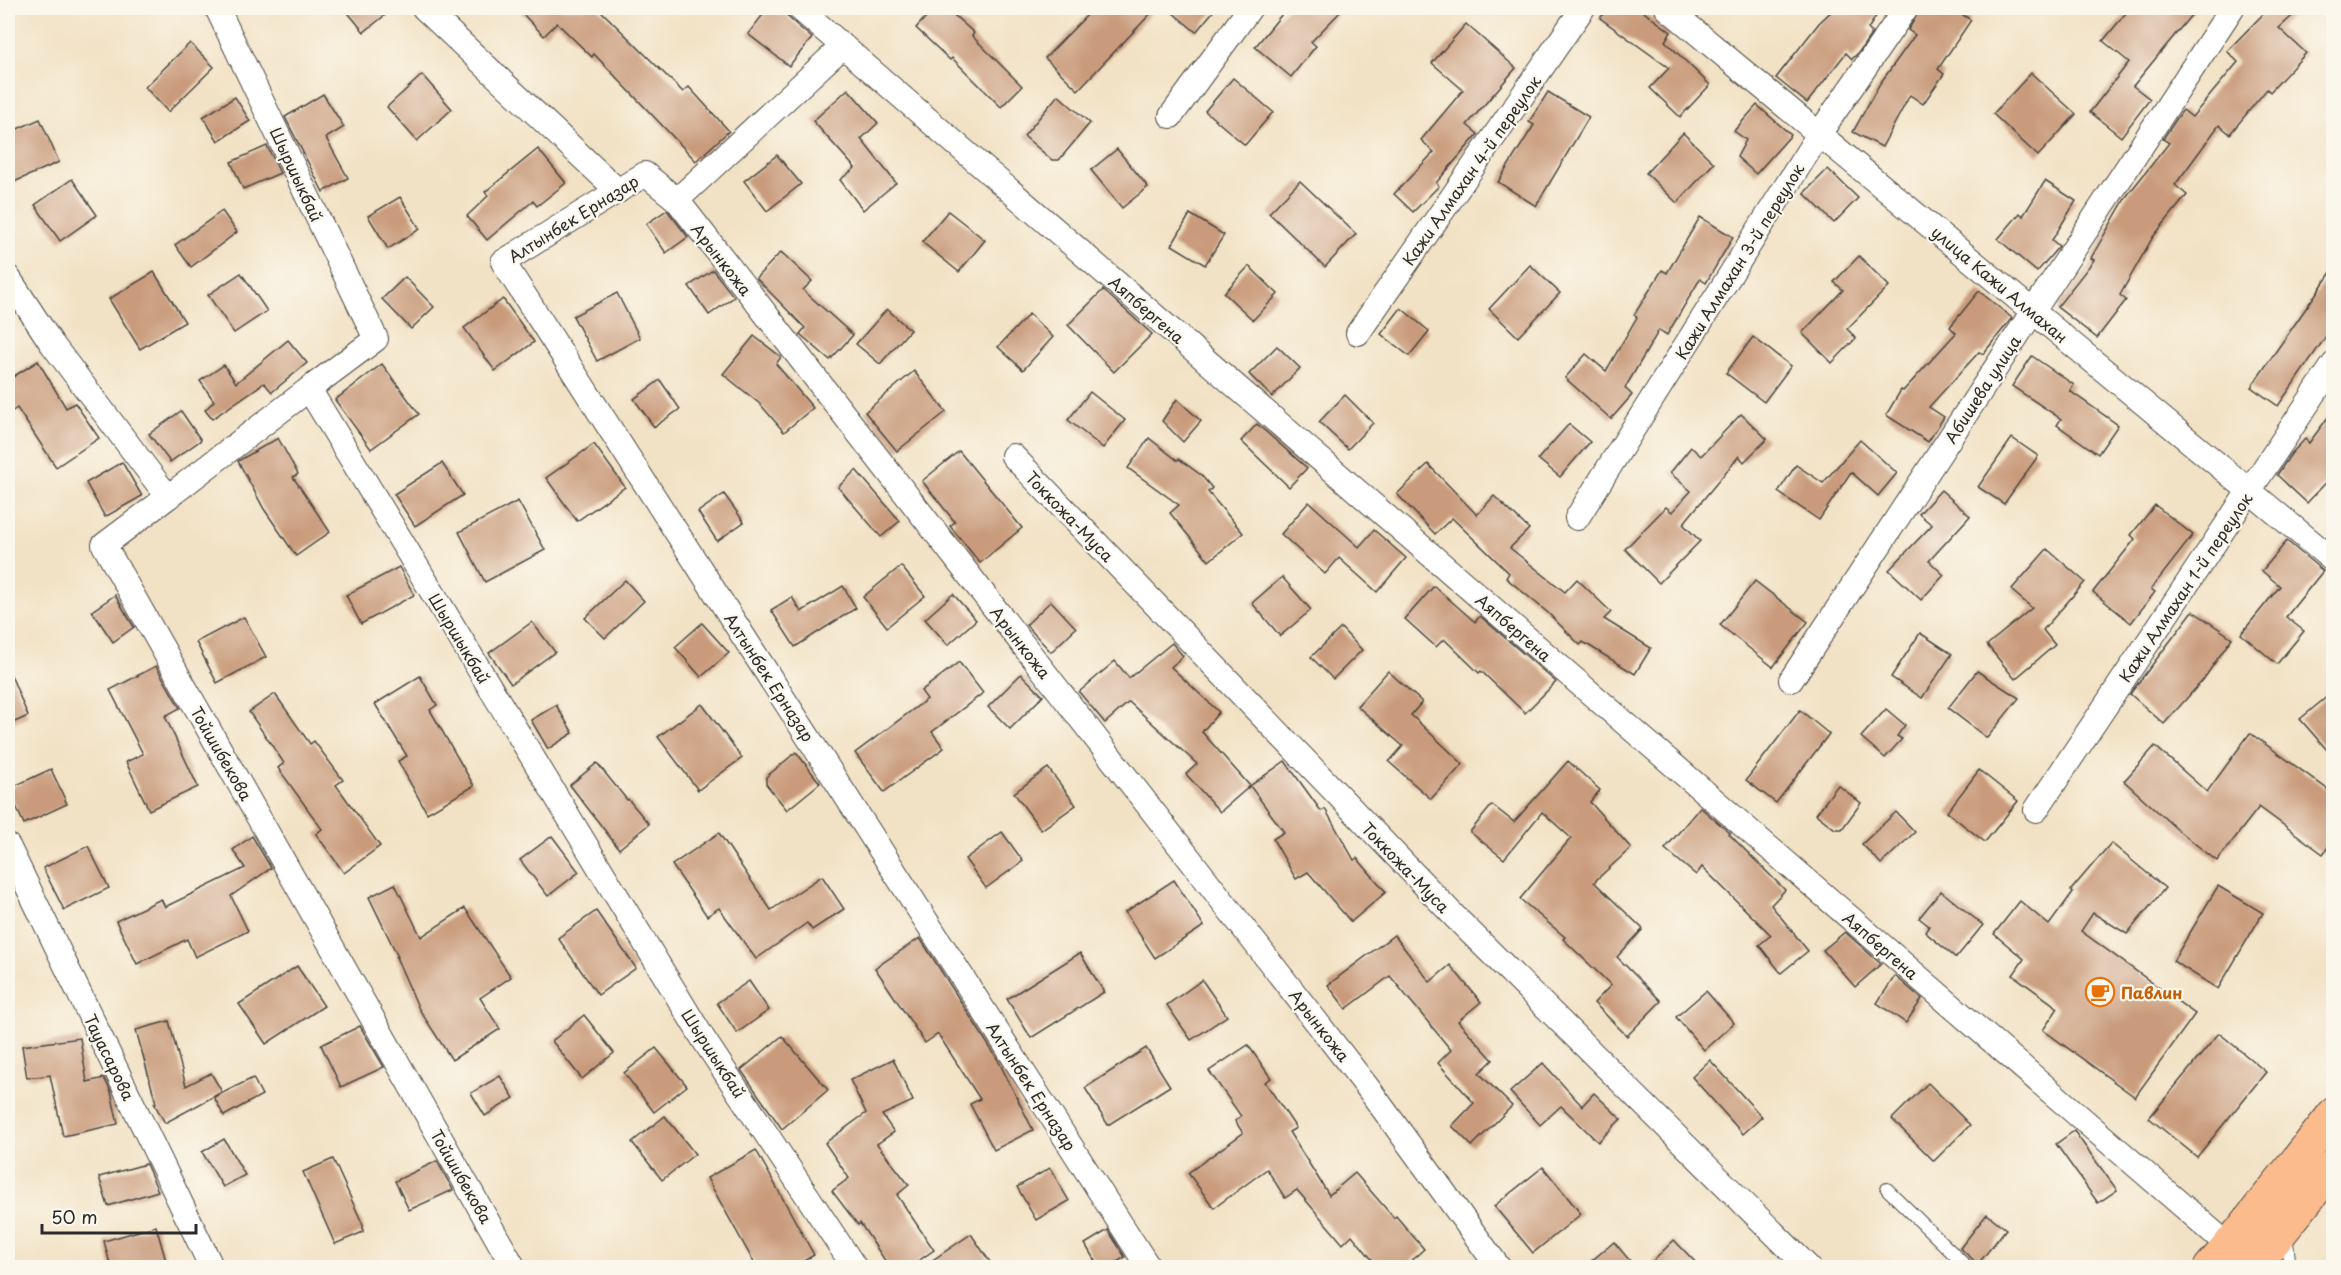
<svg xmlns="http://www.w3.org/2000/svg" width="2341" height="1275" viewBox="0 0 2341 1275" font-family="'Playpen Sans',sans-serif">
  <rect width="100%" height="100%" fill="#fbf7ec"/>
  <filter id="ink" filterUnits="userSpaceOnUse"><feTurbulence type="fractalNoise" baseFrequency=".0167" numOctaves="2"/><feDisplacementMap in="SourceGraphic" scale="12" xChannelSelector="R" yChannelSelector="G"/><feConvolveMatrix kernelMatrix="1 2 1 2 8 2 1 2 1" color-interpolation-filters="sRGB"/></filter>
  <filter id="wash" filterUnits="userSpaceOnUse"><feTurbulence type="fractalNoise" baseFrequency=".008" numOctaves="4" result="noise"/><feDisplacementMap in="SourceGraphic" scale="24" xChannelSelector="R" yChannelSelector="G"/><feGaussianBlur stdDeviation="1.35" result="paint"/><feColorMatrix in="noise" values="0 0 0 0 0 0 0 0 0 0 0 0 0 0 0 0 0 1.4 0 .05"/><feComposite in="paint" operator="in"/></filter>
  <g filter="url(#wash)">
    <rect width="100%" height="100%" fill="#f2e2c5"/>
    <g id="blocks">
      <g fill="#c99b7b">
        <path d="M344 8H394L364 32Z"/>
        <path d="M517 8H598L683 92 689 87 729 131 696 161 594 54 592 57 557 23 544 36Z"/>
        <path d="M768 8H781L790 19 812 38 789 66 748 34Z"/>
        <path d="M934 8H946L974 33 972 36 1022 86 1001 107 952 58 950 60 916 28Z"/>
        <path d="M1094 8H1156L1078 90 1045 58Z"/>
        <path d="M1167 8H1216L1196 32Z"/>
        <path d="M1287 8H1344L1311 42 1316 46 1291 77 1255 47Z"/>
        <path d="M1608 8H1638L1671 32 1665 41 1710 85 1680 117 1650 88 1669 68 1600 18Z"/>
        <path d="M1835 8H1881L1868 29 1872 33 1859 52 1852 59 1846 53 1807 103 1776 78 1819 23Z"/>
        <path d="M1921 8H1952L1971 20 1938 69 1944 74 1923 104 1910 95 1882 147 1853 132 1879 85 1915 35 1908 30Z"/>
        <path d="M2130 8H2197L2133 86 2150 99 2121 137 2090 112 2129 62 2103 41Z"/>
        <path d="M2269 8H2301L2279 28 2306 53 2270 92 2267 89 2230 134 2219 125 2175 185 2187 195 2153 237 2120 295 2126 300 2097 338 2057 307 2094 260 2091 258 2126 197 2169 143 2163 139 2177 118 2183 110 2192 117 2238 62 2227 51Z"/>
        <path d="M1466 24 1516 68 1467 125 1478 134 1436 183 1439 186 1413 212 1394 194 1434 152 1421 140 1463 90 1432 63Z"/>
        <path d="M190 43 214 67 168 112 145 87Z"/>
        <path d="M2031 73 2076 114 2038 156 1993 114Z"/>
        <path d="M422 75 452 109 417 141 387 107Z"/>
        <path d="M1233 78 1273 112 1245 145 1205 111Z"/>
        <path d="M848 89 878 123 861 139 896 183 863 210 840 180 855 168 813 121Z"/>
        <path d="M1548 92 1589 117 1536 206 1498 182 1534 125 1529 122Z"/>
        <path d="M323 94 344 127 326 138 348 178 323 192 285 117Z"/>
        <path d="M1058 95 1090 123 1059 160H1052L1024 136Z"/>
        <path d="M235 97 250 121 218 141 203 117Z"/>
        <path d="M1757 105 1791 135 1756 174 1737 157 1746 140 1734 131Z"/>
        <path d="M40 119 59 162 14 182 8 168V133Z"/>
        <path d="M1683 133 1714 163 1677 203 1646 173Z"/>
        <path d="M267 146 280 173 243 189 231 162Z"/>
        <path d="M538 149 566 183 537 206 533 201 487 240 467 216 488 196 485 192Z"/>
        <path d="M1117 149 1148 187 1122 208 1091 170Z"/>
        <path d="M777 155 801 184 767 211 744 181Z"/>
        <path d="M1828 169 1858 198 1834 223 1804 193Z"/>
        <path d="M72 179 97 215 60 241 35 205Z"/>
        <path d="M1300 181 1356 234 1325 267 1269 213Z"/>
        <path d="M2045 181 2076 201 2052 240 2059 246 2037 272 1998 239 2020 213 2023 216Z"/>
        <path d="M400 197 420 229 388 249 368 216Z"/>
        <path d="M667 210 688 237 666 253 646 224Z"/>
        <path d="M222 211 237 232 191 267 175 245Z"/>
        <path d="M948 211 985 240 959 272 922 242Z"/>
        <path d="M1190 214 1224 235 1205 265 1172 245Z"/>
        <path d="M1700 217 1733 237 1706 283 1700 279 1667 335 1659 330 1625 388 1632 395 1611 419 1565 378 1586 354 1606 371 1637 317 1634 315 1662 270 1667 273Z"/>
        <path d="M781 252 812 281 803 290 853 335 830 360 800 334 805 328 756 278Z"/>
        <path d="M1859 256 1889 286 1847 329 1856 338 1832 363 1802 333 1843 290 1834 282Z"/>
        <path d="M1530 265 1560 293 1518 337 1489 309Z"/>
        <path d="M1249 266 1278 294 1253 320 1224 293Z"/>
        <path d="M2334 268V325L2278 406 2251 387Z"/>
        <path d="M713 270 734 297 709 315 689 286Z"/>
        <path d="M154 272 185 322 140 349 109 299Z"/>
        <path d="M241 273 267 311 234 333 208 295Z"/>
        <path d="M405 277 434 307 411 329 382 299Z"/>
        <path d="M1103 290 1152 334 1114 372 1068 325Z"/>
        <path d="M1979 291 2012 318 1983 354 1979 352 1929 407 1944 417 1928 442 1886 415 1901 390 1903 391 1956 333 1950 327Z"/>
        <path d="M617 293 640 338 597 361 573 316Z"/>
        <path d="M503 299 534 342 495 371 464 328Z"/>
        <path d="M1401 308 1429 331 1409 356 1381 334Z"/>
        <path d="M887 309 910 330 880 364 856 344Z"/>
        <path d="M1029 314 1053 337 1023 370 998 347Z"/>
        <path d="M754 336 781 357 776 364 813 408 784 432 760 404 723 374Z"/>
        <path d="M1753 337 1791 366 1764 402 1726 373Z"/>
        <path d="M288 340 307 363 272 392 264 383 212 419 205 410 214 401 200 381 224 365 236 383Z"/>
        <path d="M1277 346 1300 368 1272 397 1249 374Z"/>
        <path d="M2032 356 2074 385 2070 391 2118 425 2098 454 2057 425 2061 419 2012 386Z"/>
        <path d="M38 361 66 408 75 403 99 438 56 467 17 408 8 414V380Z"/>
        <path d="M382 364 419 414 371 449 335 400Z"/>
        <path d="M914 371 946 412 897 451 865 412Z"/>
        <path d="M660 380 680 409 654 427 634 399Z"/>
        <path d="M1090 392 1125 420 1103 448 1068 420Z"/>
        <path d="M1345 395 1373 423 1348 449 1319 422Z"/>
        <path d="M1177 399 1201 421 1183 442 1162 421Z"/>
        <path d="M2334 409V474L2307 503 2277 475 2291 454 2305 439 2309 443Z"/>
        <path d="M181 411 201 440 170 462 149 434Z"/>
        <path d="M1741 414 1767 439 1744 462 1739 456 1683 524 1700 541 1659 583 1625 549 1666 507 1672 512 1691 491 1670 473 1691 447 1701 456Z"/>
        <path d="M1257 424 1307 468 1289 487 1241 441Z"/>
        <path d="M1569 424 1590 442 1560 477 1538 459Z"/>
        <path d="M278 438 298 474 293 477 330 532 296 556 264 509 238 461Z"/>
        <path d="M1149 438 1177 460 1179 459 1201 475 1212 488 1208 492 1243 533 1209 561 1170 513 1179 505 1128 468Z"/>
        <path d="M2012 438 2038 456 2004 504 1978 487Z"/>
        <path d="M1860 440 1897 473 1878 496 1851 472 1819 520 1778 492 1796 465 1823 483Z"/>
        <path d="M594 444 625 487 577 521 546 478Z"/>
        <path d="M959 451 1022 528 980 563 950 526 955 522 922 481Z"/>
        <path d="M122 462 142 496 105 517 86 483Z"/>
        <path d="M442 463 463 495 415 526 394 494Z"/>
        <path d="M1428 464 1477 515 1494 496 1529 529 1510 548 1565 592 1577 579 1611 612 1604 619 1651 648 1635 674 1583 642 1580 645 1547 612 1506 578 1509 573 1452 518 1435 534 1397 494Z"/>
        <path d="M856 470 900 521 881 537 838 487Z"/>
        <path d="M1941 490 1970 516 1929 561 1944 575 1921 600 1889 570 1932 525 1919 514Z"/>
        <path d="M724 494 744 522 717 541 698 512Z"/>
        <path d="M518 501 545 550 485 582 459 532Z"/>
        <path d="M1309 502 1359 547 1374 530 1406 558 1377 592 1339 558 1325 574 1281 534Z"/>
        <path d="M2155 505 2193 535 2151 589 2155 592 2131 623 2093 592 2135 539 2131 535Z"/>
        <path d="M2287 541 2323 571 2286 617 2304 631 2277 664 2241 634 2280 586 2262 571Z"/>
        <path d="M2047 549 2085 582 2043 630 2055 645 2015 679 1987 645 2032 608 2011 590Z"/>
        <path d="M901 566 925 596 887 627 863 597Z"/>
        <path d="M399 567 414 595 361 624 346 595Z"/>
        <path d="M1282 577 1311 610 1280 636 1252 603Z"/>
        <path d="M625 580 644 601 605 638 585 618Z"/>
        <path d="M1755 581 1808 622 1773 667 1720 625Z"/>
        <path d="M843 586 856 608 795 647 771 610 792 597 801 612Z"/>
        <path d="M1434 586 1475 622 1480 616 1556 682 1525 713 1481 671 1479 673 1444 639 1436 647 1405 619Z"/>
        <path d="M953 594 976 620 948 645 925 619Z"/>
        <path d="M115 595 134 627 113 642 92 611Z"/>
        <path d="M1051 601 1076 628 1051 652 1026 625Z"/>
        <path d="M2193 611 2232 638 2203 680 2164 724 2130 694Z"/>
        <path d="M244 617 266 657 217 683 196 642Z"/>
        <path d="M532 622 555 652 511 684 489 653Z"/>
        <path d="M702 623 729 653 701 677 675 647Z"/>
        <path d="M1341 628 1362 650 1333 679 1311 657Z"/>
        <path d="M1920 633 1952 654 1922 698 1891 677Z"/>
        <path d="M1172 643 1183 656 1171 667 1219 712 1202 732 1250 786 1220 812 1186 774 1197 764 1129 702 1105 723 1079 692 1115 661 1129 678Z"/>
        <path d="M959 662 983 693 932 732 944 748 884 792 855 753 927 699 921 691Z"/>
        <path d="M156 666 180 708 165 716 198 787 149 810 126 762 143 754 110 690Z"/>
        <path d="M8 668 28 716 8 725Z"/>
        <path d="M1388 671 1422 702 1411 715 1463 764 1431 799 1389 762 1403 746 1357 706Z"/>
        <path d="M1977 671 2019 698 1987 738 1948 708Z"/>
        <path d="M1021 674 1043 696 1010 729 988 707Z"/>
        <path d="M420 676 437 705 430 710 474 786 427 813 398 761 407 756 375 704Z"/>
        <path d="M2334 691V758L2300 719Z"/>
        <path d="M275 694 310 744 314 741 343 780 336 785 380 846 344 873 316 834 322 829 278 768 284 763 249 712Z"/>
        <path d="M702 704 742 758 698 790 658 737Z"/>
        <path d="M556 705 573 733 548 749 531 720Z"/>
        <path d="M1886 709 1905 725 1897 736 1902 739 1885 758 1861 737Z"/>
        <path d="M1800 710 1829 734 1776 803 1746 780Z"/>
        <path d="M2250 733 2334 794V839L2323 854 2259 807 2217 861 2180 832 2124 781 2155 746 2207 792Z"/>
        <path d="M796 752 820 783 787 810 766 784V777Z"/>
        <path d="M1285 761 1321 811 1325 809 1354 860 1357 858 1386 892 1351 922 1308 872 1296 879 1273 839 1284 832 1250 786Z"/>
        <path d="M1568 761 1600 790 1590 802 1631 848 1594 882 1643 929 1617 957 1661 1001 1627 1036 1594 1003 1611 985 1563 939 1565 937 1520 899 1571 838 1542 812 1504 859 1470 832 1492 805 1514 822Z"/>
        <path d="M597 763 627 800 628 799 649 824 619 849 570 785Z"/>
        <path d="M1048 768 1076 805 1041 830 1014 793Z"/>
        <path d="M51 769 67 804 24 824 8 789Z"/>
        <path d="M1979 770 2018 801 1985 842 1947 812Z"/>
        <path d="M1838 785 1861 803 1842 829H1835L1816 814Z"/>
        <path d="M1700 807 1730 833 1729 834 1785 890 1771 905 1808 951 1781 973 1759 945 1771 935 1702 867 1696 875 1665 849Z"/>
        <path d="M1896 812 1915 832 1881 864 1862 844Z"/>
        <path d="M1002 832 1023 861 986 888 965 859Z"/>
        <path d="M719 833 771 910 822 876 844 909 812 930 807 923 756 959 719 908 707 916 672 865Z"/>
        <path d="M252 836 271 868 231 896 248 931 195 957 187 939 137 964 116 921 161 899 165 907 245 868 233 850Z"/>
        <path d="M552 836 579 872 548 896 520 860Z"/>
        <path d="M2111 843 2165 888 2127 934 2093 913 2081 931 2195 1014 2135 1097 2043 1030 2058 1008 2013 975 2024 959 1994 934 2020 901 2049 925 2073 892 2071 890Z"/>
        <path d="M88 846 109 888 64 910 43 868Z"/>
        <path d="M1174 880 1204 926 1155 958 1125 912Z"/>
        <path d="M395 884 421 937 465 908 511 977 480 998 500 1029 452 1060 419 1009 396 957H398L369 897Z"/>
        <path d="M2218 886 2263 913 2218 989 2173 961Z"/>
        <path d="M1941 891 1983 925 1956 958 1925 932 1929 926 1919 918Z"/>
        <path d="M596 911 636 968 598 995 558 938Z"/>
        <path d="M1845 932 1881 964 1855 987 1823 950Z"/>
        <path d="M1394 935 1430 982 1450 965 1481 1002 1458 1021 1493 1060 1479 1073 1512 1106 1472 1146 1452 1126 1474 1103 1438 1063 1451 1050 1390 976 1346 1009 1328 985Z"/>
        <path d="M920 938 998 1060 1033 1130 994 1150 970 1104 980 1099 938 1034 925 1043 875 968Z"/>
        <path d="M1080 953 1104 992 1031 1038 1007 999Z"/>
        <path d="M297 966 324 1006 266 1044 239 1004Z"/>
        <path d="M1895 976 1922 999 1906 1023 1877 1003Z"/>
        <path d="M1202 980 1227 1016 1191 1040 1167 1005Z"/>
        <path d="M749 981 769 1010 737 1033 717 1003Z"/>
        <path d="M1706 991 1734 1023 1704 1050 1676 1017Z"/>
        <path d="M584 1015 614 1053 582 1079 552 1041Z"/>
        <path d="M169 1021 186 1086 211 1073 222 1092 165 1123 154 1103H156L136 1030Z"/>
        <path d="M360 1026 384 1067 341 1087 321 1045Z"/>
        <path d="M2219 1033 2266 1072 2197 1157 2149 1118Z"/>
        <path d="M782 1036 828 1090 782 1129 741 1070Z"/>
        <path d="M80 1038 87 1082 104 1078 111 1092 118 1124 63 1136 50 1075 27 1078 22 1046Z"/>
        <path d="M1248 1045 1271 1078 1265 1082 1296 1128 1289 1132 1329 1195 1355 1173 1394 1218 1396 1216 1424 1249 1403 1268H1379L1352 1235 1343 1244 1297 1190 1285 1198 1267 1169 1214 1208 1188 1173 1243 1133 1235 1121 1241 1116 1209 1071Z"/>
        <path d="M656 1048 687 1086 654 1112 624 1073Z"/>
        <path d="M1146 1048 1170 1086 1108 1125 1085 1088Z"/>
        <path d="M893 1059 913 1101 882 1115 894 1132 877 1144 909 1185 897 1195 934 1250 908 1268H890L860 1223 858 1225 832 1191 849 1178 825 1143 866 1113 850 1080Z"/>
        <path d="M1710 1060 1762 1117 1743 1134 1692 1077Z"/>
        <path d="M1543 1063 1582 1106 1594 1093 1621 1119 1598 1142 1561 1106 1540 1125 1510 1092Z"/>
        <path d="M500 1076 514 1098 485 1116 471 1093Z"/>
        <path d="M253 1078 262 1095 224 1116 214 1097Z"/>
        <path d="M1928 1083 1970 1125 1934 1161 1892 1119Z"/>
        <path d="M665 1116 695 1154 662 1180 632 1142Z"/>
        <path d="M2074 1131 2117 1190 2098 1203 2056 1144Z"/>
        <path d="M224 1139 245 1175 223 1187 202 1152Z"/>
        <path d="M756 1150 814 1255 792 1268H757L707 1178Z"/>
        <path d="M333 1159 363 1225V1232L335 1244 303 1172Z"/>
        <path d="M437 1161 453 1190 409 1210 395 1181Z"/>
        <path d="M146 1164 158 1191 108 1206 99 1177Z"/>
        <path d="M1543 1167 1581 1214 1533 1253 1494 1206Z"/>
        <path d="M1050 1168 1069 1201 1036 1220 1017 1187Z"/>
        <path d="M1987 1214 2006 1229 1978 1264 1960 1248Z"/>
        <path d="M156 1226 168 1268H111L104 1241Z"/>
        <path d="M1108 1230 1125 1257 1108 1268H1099L1085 1244Z"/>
        <path d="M971 1234 994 1268H921Z"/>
        <path d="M1674 1240 1701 1268H1646Z"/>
        <path d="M1614 1242 1636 1268H1583Z"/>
      </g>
    </g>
  </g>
  <g filter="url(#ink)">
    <use href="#blocks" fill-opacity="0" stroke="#494642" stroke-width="1.5"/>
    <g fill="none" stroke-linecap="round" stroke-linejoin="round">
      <g stroke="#494642" stroke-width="14">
        <g id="service">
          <path d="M1887 1189 1968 1268"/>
          <path d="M2286 1233 2290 1268"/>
        </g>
      </g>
      <g stroke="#494642" stroke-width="26">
        <g id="minor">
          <path d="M217 8 376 339 309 389 704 1040 855 1268"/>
          <path d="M424 8 618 191"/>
          <path d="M799 8 2229 1246"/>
          <path d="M1667 8 2334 561"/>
          <path d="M843 46 677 200 1368 1088 1499 1268"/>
          <path d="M1171 116 1250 8"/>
          <path d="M677 200 645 174 503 262 1149 1268"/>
          <path d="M8 277 52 344 168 497 104 545 514 1268"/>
          <path d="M1358 333 1583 8"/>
          <path d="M1013 456 1458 920 1809 1268"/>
          <path d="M168 497 309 389"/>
          <path d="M1577 518 1819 134 1906 8"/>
          <path d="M1791 680 2232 8"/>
          <path d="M2036 810 2334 364"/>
          <path d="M8 846 212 1268"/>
        </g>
      </g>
      <g stroke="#494642" stroke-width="35">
        <g id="primary">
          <path d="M2210 1268 2229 1246 2334 1114"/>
          <path d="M2252 1268 2334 1166"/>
        </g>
      </g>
      <use href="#service" stroke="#fff" stroke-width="12"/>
      <use href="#minor" stroke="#fff" stroke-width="24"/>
      <use href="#primary" stroke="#fbbb8c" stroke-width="33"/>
    </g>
  </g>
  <defs>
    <g id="cafe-ring" transform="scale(1.5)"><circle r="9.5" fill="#fbf7ec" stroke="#e8710a" stroke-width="1.5"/><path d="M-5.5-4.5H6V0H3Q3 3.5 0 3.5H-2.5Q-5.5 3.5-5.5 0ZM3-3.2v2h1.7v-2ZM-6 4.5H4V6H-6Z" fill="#e8710a"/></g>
  </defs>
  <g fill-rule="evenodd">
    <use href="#cafe-ring" x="2100" y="992"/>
  </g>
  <g text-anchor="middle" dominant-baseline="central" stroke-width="4.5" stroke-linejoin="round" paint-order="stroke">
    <g font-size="16" fill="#2b2b2b" stroke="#fbf7ec">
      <text transform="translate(1471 170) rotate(-55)">Кажи Алмахан 4-й переулок</text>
      <text transform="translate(297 174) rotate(65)">Шыршыкбай</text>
      <text transform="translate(573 218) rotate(-32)">Алтынбек Ерназар</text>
      <text transform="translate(722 259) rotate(52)">Арынкожа</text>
      <text transform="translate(1739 261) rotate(-58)">Кажи Алмахан 3-й переулок</text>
      <text transform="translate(2000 284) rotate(40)">улица Кажи Алмахан</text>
      <text transform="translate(1147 309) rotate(41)">Аяпбергена</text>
      <text transform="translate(1982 389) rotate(-57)">Абишева улица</text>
      <text transform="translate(1070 516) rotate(46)">Токкожа-Муса</text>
      <text transform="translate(2185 587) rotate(-56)">Кажи Алмахан 1-й переулок</text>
      <text transform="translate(1514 627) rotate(41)">Аяпбергена</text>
      <text transform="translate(460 638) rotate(59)">Шыршыкбай</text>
      <text transform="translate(1021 642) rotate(52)">Арынкожа</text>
      <text transform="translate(770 677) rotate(57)">Алтынбек Ерназар</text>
      <text transform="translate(222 753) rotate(60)">Тойшибекова</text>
      <text transform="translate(1406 867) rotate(46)">Токкожа-Муса</text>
      <text transform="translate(1881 945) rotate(41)">Аяпбергена</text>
      <text transform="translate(1320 1025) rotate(52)">Арынкожа</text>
      <text transform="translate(714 1053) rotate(57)">Шыршыкбай</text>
      <text transform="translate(110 1057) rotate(64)">Тауасарова</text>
      <text transform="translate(1032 1086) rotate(57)">Алтынбек Ерназар</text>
      <text transform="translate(462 1176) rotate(60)">Тойшибекова</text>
    </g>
    <g font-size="16" font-weight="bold" fill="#c56008" stroke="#fbf7ec" text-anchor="start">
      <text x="2121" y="992">Павлин</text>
    </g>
  </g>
  <rect width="2341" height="1275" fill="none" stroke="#fbf7ec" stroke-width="30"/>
  <path d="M42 1224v9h154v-9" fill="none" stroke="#2b2b2b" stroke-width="3"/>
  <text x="51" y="1224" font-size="18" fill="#2b2b2b" stroke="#fbf7ec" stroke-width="4.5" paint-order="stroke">50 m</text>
</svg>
